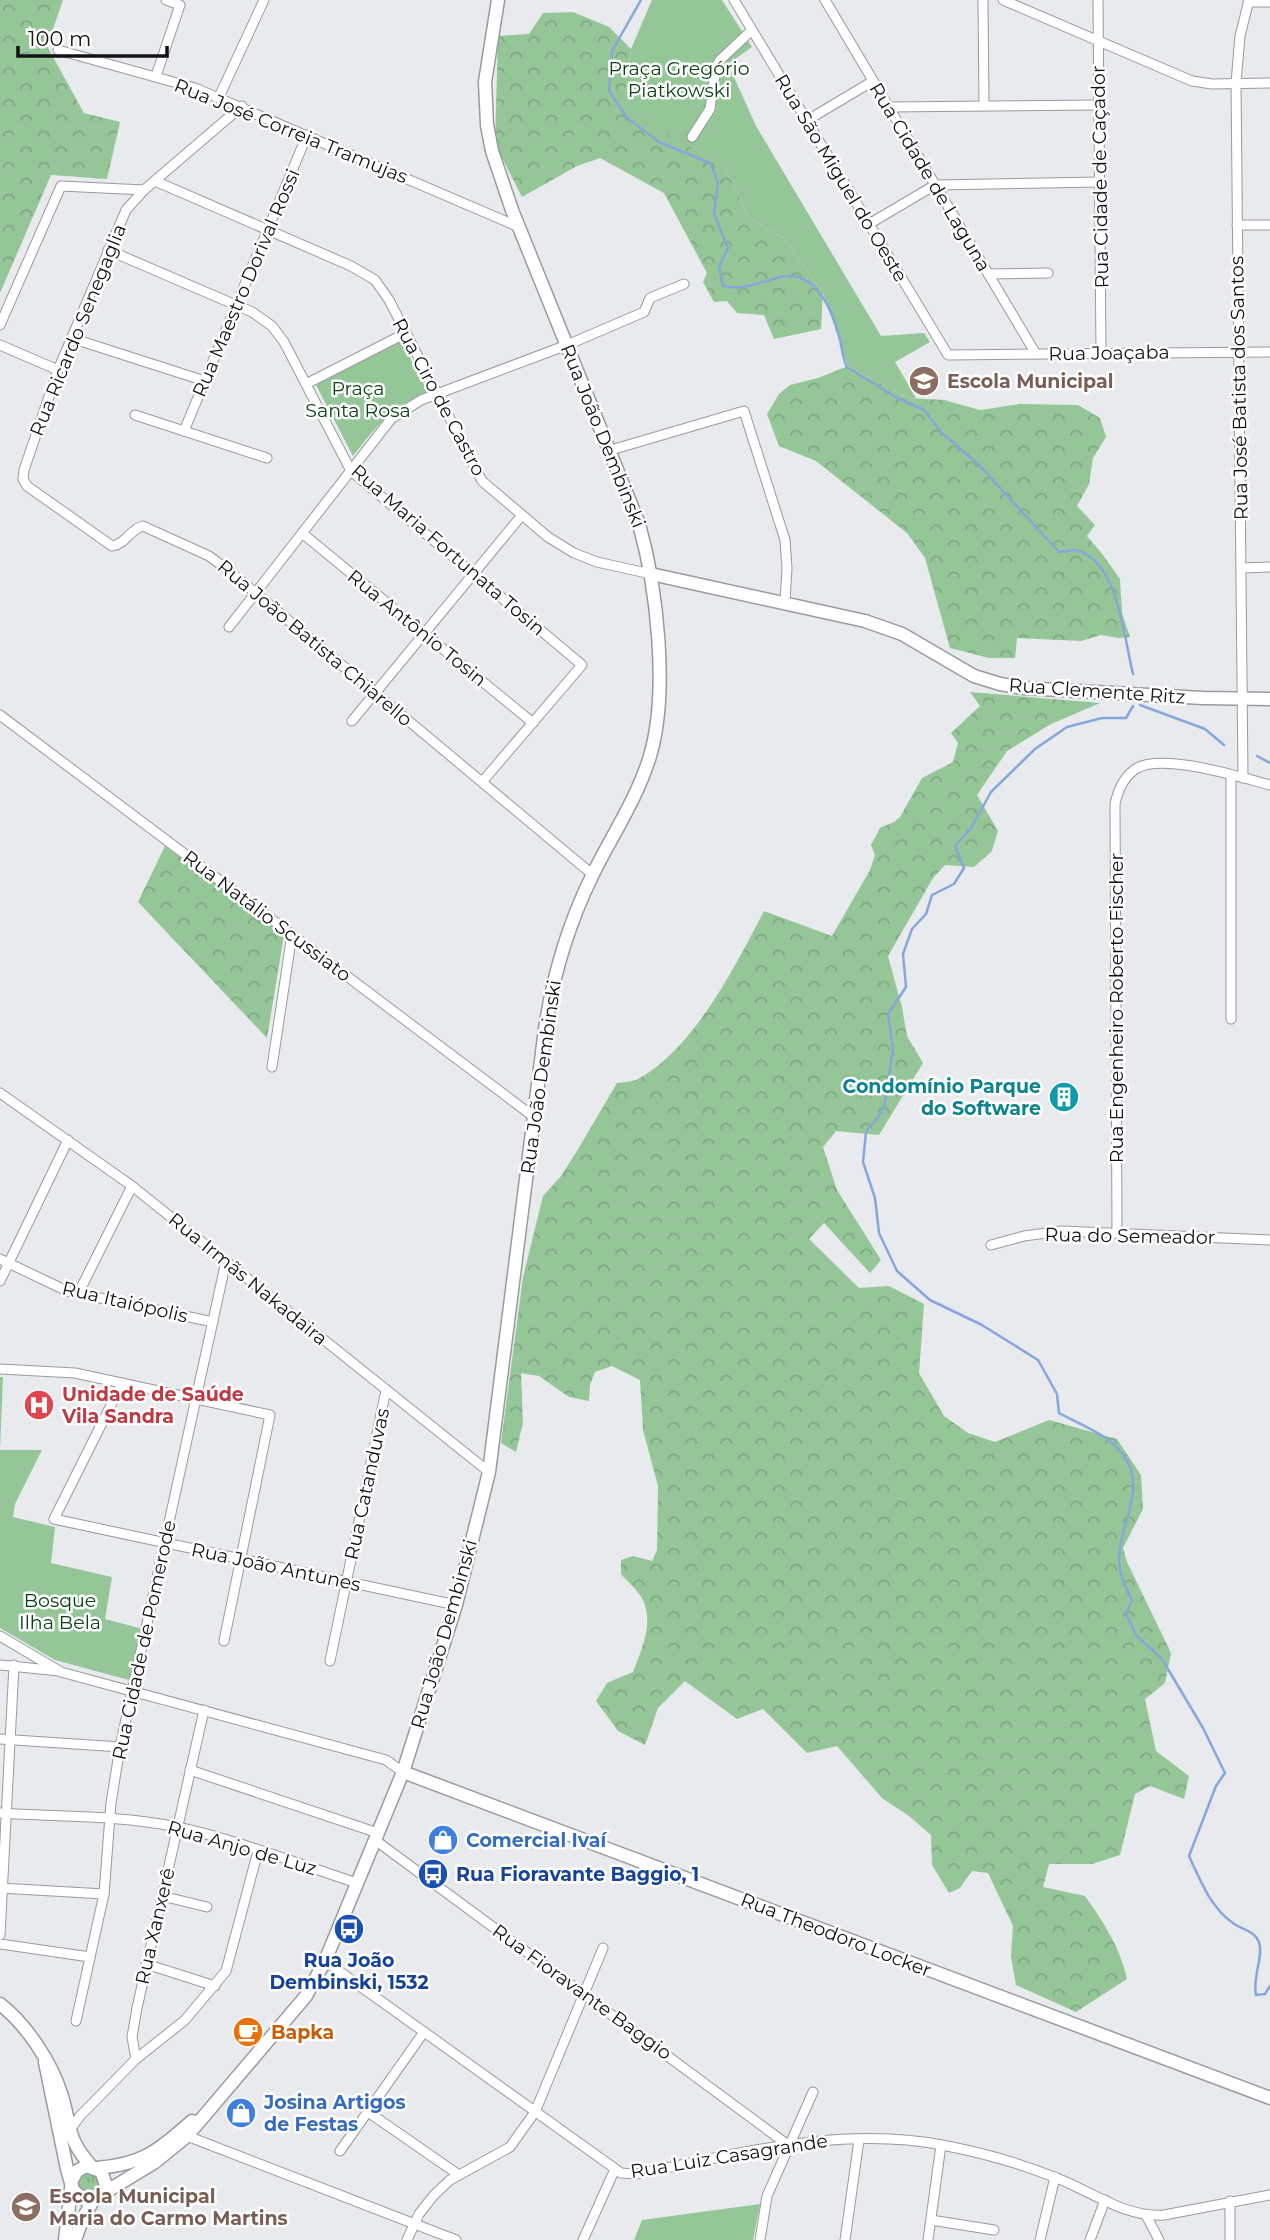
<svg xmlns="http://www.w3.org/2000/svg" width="1270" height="2240" viewBox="0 0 1270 2240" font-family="Montserrat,sans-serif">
  <defs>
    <pattern id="grass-tufts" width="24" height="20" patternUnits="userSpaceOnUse" patternTransform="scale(1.75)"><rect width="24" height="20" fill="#95c698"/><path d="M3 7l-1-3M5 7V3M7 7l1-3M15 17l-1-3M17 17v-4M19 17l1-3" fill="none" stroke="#7fa982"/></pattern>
    <pattern id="forest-crowns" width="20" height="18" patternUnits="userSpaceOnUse" patternTransform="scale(1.75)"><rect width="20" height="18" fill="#95c698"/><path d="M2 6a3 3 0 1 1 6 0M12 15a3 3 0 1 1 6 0" fill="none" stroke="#7fa982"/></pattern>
  </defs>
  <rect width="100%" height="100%" fill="#e8eaee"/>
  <circle fill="url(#grass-tufts)" cx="89" cy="2183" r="11"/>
  <g fill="url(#forest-crowns)">
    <path d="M0 0H63L47 46 84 113 120 122 107 179 51 175 0 293Z"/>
    <path d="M573 12 609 27 631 49 625 94 694 149 726 169 749 218 783 238 823 293 821 329 774 339 764 315 737 313 727 301 714 302 703 282 707 273 664 193 600 158 577 166 522 197 495 144 498 36 529 34 543 13Z"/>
    <path d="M848 366 908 398 944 400 980 410 1019 404 1078 405 1100 418 1106 437 1093 458 1089 484 1077 506 1095 525 1087 536 1103 555 1120 579 1122 613 1130 637 1118 638 1101 635 1081 641 1017 638 1015 658H989L950 648 925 558 907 533 816 461 779 446 767 414 779 394 790 385 818 378Z"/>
    <path d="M970 692 1100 703 1051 724 1007 751 977 795 998 831 992 851 974 867 945 865 933 878 888 956 902 1007 907 1036 923 1063 879 1135 836 1131 823 1147 837 1190 881 1260 870 1273 824 1223 809 1239 859 1288 889 1286 924 1304 919 1373 944 1416 968 1433 995 1442 1049 1420 1117 1439 1141 1475 1143 1509 1123 1548 1127 1562 1171 1653 1165 1683 1145 1699 1156 1751 1189 1776 1184 1799 1150 1786 1135 1794 1120 1855 1092 1864H1049L1043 1887 1085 1896C1104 1923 1120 1947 1127 1979L1076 2012 1016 1985 1011 1957 1013 1926 988 1873 972 1871 960 1888 949 1893 932 1865 931 1835 909 1816 882 1798 837 1746 807 1753 763 1709 737 1719 685 1681 658 1708 645 1745 618 1731 596 1701 607 1683 633 1672C642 1649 656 1618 640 1595 635 1588 627 1581 621 1574V1560L633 1556 652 1561 657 1550 658 1486 643 1430 640 1380 612 1366 595 1372 590 1385 589 1401 569 1397 539 1376 521 1373 523 1423 516 1452 501 1443 523 1277 543 1196 561 1176 577 1151 617 1083C624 1082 632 1082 638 1079 693 1050 736 965 764 911L832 936 870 870 875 855 871 845 880 828 894 822 900 817 922 778 953 762 958 743 951 733 980 706Z"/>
    <path d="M165 846 284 935 267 1038 138 902Z"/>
  </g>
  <g fill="#95c698">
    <path d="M652 0H722L752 47 728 64 756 126 881 336 924 333 930 342 895 362 916 398H908L848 366 823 293 783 238 749 218 726 169 645 121 625 94 631 49Z"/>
    <path d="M401 341 428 392C390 407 378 425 353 456L316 385Z"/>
    <path d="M0 1377H3L0 1450H42L15 1504 13 1517 55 1527 51 1563 112 1577 105 1619 143 1629 129 1680 55 1660 0 1628Z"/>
    <path d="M760 2204 753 2240H634L642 2220Z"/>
  </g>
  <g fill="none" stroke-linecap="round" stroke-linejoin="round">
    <g stroke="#86a7db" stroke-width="2.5">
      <path d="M641 0 612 51 609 91 627 118 659 142 710 163 718 182 714 214 728 248 719 267 723 286C745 291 759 282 781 277 815 269 832 309 839 336 842 346 842 357 847 367L897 398 924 410 941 432 980 466 1059 552C1064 552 1071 550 1075 550 1119 559 1124 640 1133 674"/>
      <path d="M1140 705 1205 729 1224 745"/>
      <path d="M1133 706 1126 718H1102L1067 727 1035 749 991 792 971 828 955 846 964 868 954 884 932 895 926 914 912 929 903 954 906 987 888 1014 893 1049 884 1109 866 1132 863 1162 875 1198 879 1233 897 1271 930 1300 982 1325 1038 1360 1057 1394 1059 1413C1075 1422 1097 1430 1111 1442 1155 1479 1120 1517 1119 1559 1119 1575 1126 1587 1132 1601L1126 1613 1136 1635 1162 1659 1203 1728 1225 1773 1216 1786 1189 1856C1200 1880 1211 1908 1233 1923 1242 1930 1254 1930 1259 1942 1264 1956 1252 1978 1256 1995L1265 1994 1270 1986"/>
      <path d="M1257 756 1270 763"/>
    </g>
    <g stroke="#989b9e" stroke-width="11">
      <g id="street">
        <path d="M734 0 948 355 1270 352"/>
        <path d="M825 0 1036 354"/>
        <path d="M983 0 984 106"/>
        <path d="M1003 0 1192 81 1212 84 1270 83"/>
        <path d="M1098 0 1101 354"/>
        <path d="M1248 2H1270"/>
        <path d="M58 50 195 88 519 227"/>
        <path d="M156 76 180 5 166 0"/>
        <path d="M219 97 264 0"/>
        <path d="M242 106 144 190 126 210 58 370 24 470 23 479 27 486 112 546C125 545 130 529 143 526L209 556 228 570 592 874"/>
        <path d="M888 107 1099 105"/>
        <path d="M806 121 873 81"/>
        <path d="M692 137 710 109 716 67 720 60 752 30"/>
        <path d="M155 181 351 266 375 280 389 300 482 481 548 537 574 553 597 562 651 574"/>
        <path d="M869 224 935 185 1100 182"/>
        <path d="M1237 225H1270"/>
        <path d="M108 250 252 312 272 326 284 342 351 471 582 665 482 782"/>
        <path d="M988 274 1048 273"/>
        <path d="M0 325 61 186 144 190"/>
        <path d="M71 338 205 381"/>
        <path d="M0 345 58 370"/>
        <path d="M306 384 406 333"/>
        <path d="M135 415 267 458"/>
        <path d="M184 431 307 135"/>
        <path d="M611 450 744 411 785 540 787 568 785 602"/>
        <path d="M302 533 533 723"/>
        <path d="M1241 568 1270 567"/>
        <path d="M229 627 391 419 421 400 567 345 644 312 650 298 684 284"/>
        <path d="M0 715 534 1117"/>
        <path d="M352 721 522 515"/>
        <path d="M1231 775V1019"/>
        <path d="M1243 778 1236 83 1240 36 1249 0"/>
        <path d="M272 1067 292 934"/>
        <path d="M0 1093 132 1186 489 1472"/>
        <path d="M1117 1232 1115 804C1118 790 1124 776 1137 768 1164 753 1240 777 1270 785"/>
        <path d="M991 1245 1024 1236 1062 1231 1270 1240"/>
        <path d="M0 1259 67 1291 213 1322"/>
        <path d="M0 1281 68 1140"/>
        <path d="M78 1294 132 1186"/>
        <path d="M0 1369 75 1373 270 1415 224 1641"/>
        <path d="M122 1383 54 1519 456 1605"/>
        <path d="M0 1636 61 1672 386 1760 403 1772"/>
        <path d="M330 1661 386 1390"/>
        <path d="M0 1665 59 1671"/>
        <path d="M0 1739 120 1747"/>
        <path d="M190 1770 378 1833"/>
        <path d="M0 1813C58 1817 120 1815 177 1827 238 1840 298 1864 357 1883"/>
        <path d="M375 1840 788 2145"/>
        <path d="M0 1888 104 1894"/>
        <path d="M162 1896 207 1907"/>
        <path d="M0 1935 14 1665"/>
        <path d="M0 1944 90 1957"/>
        <path d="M325 1961 621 2173 636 2174C735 2155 840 2125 942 2145 979 2152 1019 2163 1054 2177 1090 2190 1124 2218 1164 2215L1270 2195"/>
        <path d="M146 1964 215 1986"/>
        <path d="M76 2021 104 1894 111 1803 120 1747 226 1261"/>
        <path d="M136 2059 132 2037 137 2008 204 1710"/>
        <path d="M368 2112 459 2175"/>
        <path d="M69 2131 80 2116 136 2059 185 2020 226 1971 258 1851"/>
        <path d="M187 2136 456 2240"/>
        <path d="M340 2151 424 2032"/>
        <path d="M1146 2215 1159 2240"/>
        <path d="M931 2220 994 2230"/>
        <path d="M407 2240 419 2214 434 2195 450 2180 510 2147 535 2112 603 1948"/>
        <path d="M583 2240 615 2169"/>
        <path d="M760 2240 767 2196 813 2092"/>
        <path d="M845 2240 859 2140"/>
        <path d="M928 2240 941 2145"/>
        <path d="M1040 2240 1055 2177"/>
        <path d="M1090 2240 1105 2200"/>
        <path d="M1230 2240V2201"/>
      </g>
    </g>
    <g stroke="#989b9e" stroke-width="15">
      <g id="secondary">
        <path d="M651 574 865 621 902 634 974 676 1000 684 1023 688 1203 698 1270 699"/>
        <path d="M403 1772 1270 2098"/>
        <path d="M0 2004C26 2024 51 2062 61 2093 72 2127 65 2137 92 2167"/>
        <path d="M45 2062 67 2169 73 2190 85 2200 94 2199 155 2162 187 2136 306 1996 325 1961 403 1772 456 1605 489 1472 545 1029C553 975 568 925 592 876 611 837 637 799 650 756 669 692 657 588 639 524L512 210 492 151 487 125 485 82 498 0"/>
        <path d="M97 2168C144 2164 157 2151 192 2121"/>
        <path d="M65 2240 72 2180 77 2171 86 2166 101 2171 106 2185 102 2194"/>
        <path d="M75 2240 82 2220 94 2199"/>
      </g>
    </g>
    <use href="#street" stroke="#fff" stroke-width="9"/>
    <use href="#secondary" stroke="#fff" stroke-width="12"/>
  </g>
  <defs>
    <g id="school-disc" transform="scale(1.575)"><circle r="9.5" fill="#8d6e63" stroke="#fff"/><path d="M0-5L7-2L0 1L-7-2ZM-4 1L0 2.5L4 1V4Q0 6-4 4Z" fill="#fff"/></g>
    <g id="building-disc" transform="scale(1.575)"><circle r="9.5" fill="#0f9aa8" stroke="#fff"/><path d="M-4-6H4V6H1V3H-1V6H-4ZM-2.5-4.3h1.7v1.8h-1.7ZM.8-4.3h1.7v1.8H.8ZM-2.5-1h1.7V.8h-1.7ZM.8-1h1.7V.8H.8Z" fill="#fff"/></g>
    <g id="hospital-disc" transform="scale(1.575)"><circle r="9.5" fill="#e0444e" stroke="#fff"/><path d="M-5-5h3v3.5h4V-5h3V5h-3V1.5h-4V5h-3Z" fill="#fff"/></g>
    <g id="shop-disc" transform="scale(1.575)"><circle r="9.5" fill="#3f7fe0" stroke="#fff"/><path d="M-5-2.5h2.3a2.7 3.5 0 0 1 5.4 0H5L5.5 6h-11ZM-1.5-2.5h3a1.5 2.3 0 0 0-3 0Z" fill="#fff"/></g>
    <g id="bus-disc" transform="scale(1.575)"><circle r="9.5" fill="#1a4fb4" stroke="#fff"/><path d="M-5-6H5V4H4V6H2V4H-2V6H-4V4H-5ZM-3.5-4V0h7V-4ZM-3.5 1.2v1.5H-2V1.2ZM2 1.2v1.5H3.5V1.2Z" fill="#fff"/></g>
    <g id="cafe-disc" transform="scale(1.575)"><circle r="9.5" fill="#e8710a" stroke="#fff"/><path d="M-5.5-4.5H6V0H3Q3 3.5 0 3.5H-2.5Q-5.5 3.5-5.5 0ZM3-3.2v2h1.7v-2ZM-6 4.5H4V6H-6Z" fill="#fff"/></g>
  </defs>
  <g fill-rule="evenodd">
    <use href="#school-disc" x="924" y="381"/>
    <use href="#building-disc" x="1064" y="1097"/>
    <use href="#hospital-disc" x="39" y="1405"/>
    <use href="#shop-disc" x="443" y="1840"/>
    <use href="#bus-disc" x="433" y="1874"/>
    <use href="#bus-disc" x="349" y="1929"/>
    <use href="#cafe-disc" x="248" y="2032"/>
    <use href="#shop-disc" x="241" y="2113"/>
    <use href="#school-disc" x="26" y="2207"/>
  </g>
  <g text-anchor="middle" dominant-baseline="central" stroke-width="5" stroke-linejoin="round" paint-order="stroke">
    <g font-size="19" fill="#0b4317" stroke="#fff">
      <text x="679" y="68">Praça Gregório<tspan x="679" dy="22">Piatkowski</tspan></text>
      <text x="358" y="388">Praça<tspan x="358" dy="22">Santa Rosa</tspan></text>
      <text x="60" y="1600">Bosque<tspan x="60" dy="22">Ilha Bela</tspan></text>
    </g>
    <g font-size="19" fill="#121315" stroke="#fff">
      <text transform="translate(291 131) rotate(22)">Rua José Correia Tramujas</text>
      <text transform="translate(930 177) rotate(59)">Rua Cidade de Laguna</text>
      <text transform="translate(1100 177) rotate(-91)">Rua Cidade de Caçador</text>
      <text transform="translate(841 178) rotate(59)">Rua São Miguel do Oeste</text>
      <text transform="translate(246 283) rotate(-67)">Rua Maestro Dorival Rossi</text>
      <text transform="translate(78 330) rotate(-68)">Rua Ricardo Senegaglia</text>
      <text transform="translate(1109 353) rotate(-1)">Rua Joaçaba</text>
      <text transform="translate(1239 388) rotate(-91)">Rua José Batista dos Santos</text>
      <text transform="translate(439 397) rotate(62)">Rua Ciro de Castro</text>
      <text transform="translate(603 436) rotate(68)">Rua João Dembinski</text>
      <text transform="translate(448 550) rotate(41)">Rua Maria Fortunata Tosin</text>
      <text transform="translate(417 628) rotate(39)">Rua Antônio Tosin</text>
      <text transform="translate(315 643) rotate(40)">Rua João Batista Chiarello</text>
      <text transform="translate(1097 691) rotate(4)">Rua Clemente Ritz</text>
      <text transform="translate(267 916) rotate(37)">Rua Natálio Scussiato</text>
      <text transform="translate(1116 1008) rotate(-90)">Rua Engenheiro Roberto Fischer</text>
      <text transform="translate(541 1077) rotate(-82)">Rua João Dembinski</text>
      <text transform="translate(1130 1236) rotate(1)">Rua do Semeador</text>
      <text transform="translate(248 1279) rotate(39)">Rua Irmãs Nakadaira</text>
      <text transform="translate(125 1302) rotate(13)">Rua Itaiópolis</text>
      <text transform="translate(367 1484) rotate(-78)">Rua Catanduvas</text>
      <text transform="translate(276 1567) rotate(12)">Rua João Antunes</text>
      <text transform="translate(444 1634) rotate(-74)">Rua João Dembinski</text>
      <text transform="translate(144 1640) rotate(-78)">Rua Cidade de Pomerode</text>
      <text transform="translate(242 1848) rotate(16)">Rua Anjo de Luz</text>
      <text transform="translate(155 1926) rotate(-77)">Rua Xanxerê</text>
      <text transform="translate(836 1935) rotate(21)">Rua Theodoro Locker</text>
      <text transform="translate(582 1992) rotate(36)">Rua Fioravante Baggio</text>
      <text transform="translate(729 2156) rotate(-9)">Rua Luiz Casagrande</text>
    </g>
    <g font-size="19" font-weight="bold" fill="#785e54" stroke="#fff" text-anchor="start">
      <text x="947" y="381">Escola Municipal</text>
      <text x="49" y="2196">Escola Municipal<tspan x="49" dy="22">Maria do Carmo Martins</tspan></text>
    </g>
    <g font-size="19" font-weight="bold" fill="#0d838f" stroke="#fff" text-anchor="end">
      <text x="1041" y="1086">Condomínio Parque<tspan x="1041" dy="22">do Software</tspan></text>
    </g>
    <g font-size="19" font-weight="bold" fill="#be3a42" stroke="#fff" text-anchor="start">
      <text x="62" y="1394">Unidade de Saúde<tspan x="62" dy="22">Vila Sandra</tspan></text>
    </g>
    <g font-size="19" font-weight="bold" fill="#366cbe" stroke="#fff" text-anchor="start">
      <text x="466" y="1840">Comercial Ivaí</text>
      <text x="264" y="2102">Josina Artigos<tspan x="264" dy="22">de Festas</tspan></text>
    </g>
    <g font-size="19" font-weight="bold" fill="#164399" stroke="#fff" text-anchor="start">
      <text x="456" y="1874">Rua Fioravante Baggio, 1</text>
      <text x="349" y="1960" text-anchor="middle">Rua João<tspan x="349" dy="22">Dembinski, 1532</tspan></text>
    </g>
    <g font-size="19" font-weight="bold" fill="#c56008" stroke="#fff" text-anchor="start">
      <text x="271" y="2032">Bapka</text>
    </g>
  </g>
  <path d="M18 46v10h149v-10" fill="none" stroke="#121315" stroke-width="3.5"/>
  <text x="28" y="46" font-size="21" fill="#121315" stroke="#ffffff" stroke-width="5" paint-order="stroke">100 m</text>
</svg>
